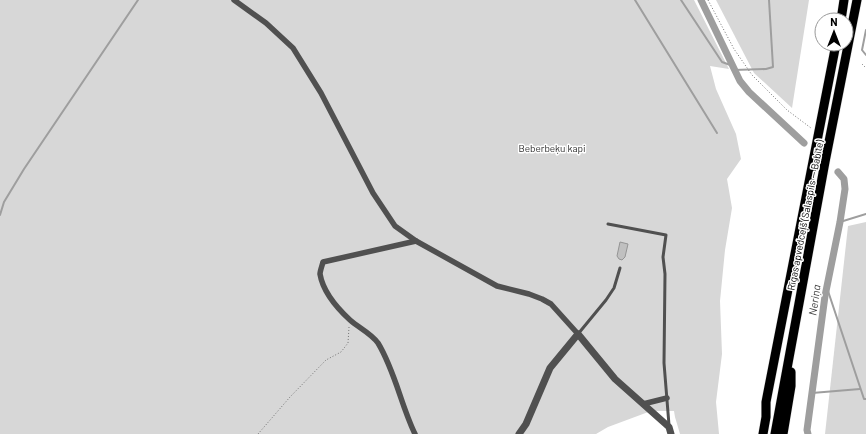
<svg xmlns="http://www.w3.org/2000/svg" width="866" height="434" viewBox="0 0 866 434" font-family="Barlow,sans-serif">
  <rect width="100%" height="100%" fill="#fff"/>
  <g fill="#d7d7d7">
    <path d="M0 0H694L729 69 710 66 716 89 736 134 741 159 727 179 732 208 725 250 720 301 722 354 716 402 719 434H680L675 417 674 411H651L608 427 596 434H0Z"/>
    <path d="M716 0H809L792 108 754 73Z"/>
    <path d="M866 222V434H825L848 226Z"/>
  </g>
  <g fill="none" stroke-linecap="round" stroke-linejoin="round">
    <g stroke="#9e9e9e" stroke-width="2">
      <path d="M635 0 717 133"/>
      <path d="M681 0 722 62 733 66"/>
      <path d="M866 30 862 50 866 55"/>
      <path d="M734 70 766 69 773 67 769 0"/>
      <path d="M0 215 4 202 24 169 138 0"/>
      <path d="M840 222 866 214"/>
      <path d="M827 288 864 399H866"/>
      <path d="M812 393 860 389"/>
    </g>
    <g stroke="#9e9e9e" stroke-width="7">
      <path d="M701 0 740 81 749 92 804 143"/>
      <path d="M808 434 807 430 825 296 840 222 845 189 844 179 838 172"/>
    </g>
  </g>
  <path fill="#c0c0c0" stroke="#949494" d="M620 242 628 244 625 257 622 260 619 259 617 256Z"/>
  <g fill="none" stroke-linecap="round" stroke-linejoin="round">
    <g stroke="#dbdbdb" stroke-width="10">
      <g id="trunk">
        <path d="M841 20 844 0"/>
        <path d="M763 434 766 417V402L836 44"/>
        <path d="M775 434 825 162 857 0"/>
        <path d="M783 434 791 386V372"/>
      </g>
    </g>
    <g stroke="#727272" stroke-width="1" stroke-dasharray="1 2" stroke-linecap="butt">
      <path d="M708 0 734 49 752 75 787 110 811 128"/>
      <path d="M862 64 866 68"/>
      <path d="M258 434 290 397 326 360 341 352 348 343 349 327"/>
    </g>
    <g stroke="#505050" stroke-width="3">
      <path d="M608 224 666 235 663 257 665 274 664 363 669 425"/>
      <path d="M578 334 606 300 614 288 620 268"/>
    </g>
    <g stroke="#505050" stroke-width="5.5">
      <path d="M234 0 266 23 293 48 321 93 373 193 395 226 416 241 497 286 529 294 542 299 551 304 578 334"/>
      <path d="M643 404 667 398"/>
      <path d="M415 434C401 405 395 371 378 343 371 333 359 328 350 320 337 308 323 292 320 274 320 271 322 266 323 262L416 241"/>
    </g>
    <path stroke="#505050" stroke-width="7" d="M519 434 526 424 550 368 578 334 615 379 669 427 671 434"/>
    <use href="#trunk" stroke="#000" stroke-width="9"/>
  </g>
  <g text-anchor="middle" dominant-baseline="central" stroke-width="3" stroke-linejoin="round" paint-order="stroke">
    <g font-size="10" fill="#2e2e2e" stroke="#fff">
      <text x="552" y="148">Beberbeķu kapi</text>
    </g>
    <g font-size="10" fill="#000" stroke="#fff">
      <text transform="translate(805 215) rotate(-79)">Rīgas apvedceļš (Salaspils — Babīte)</text>
    </g>
    <g font-size="11" font-style="italic" fill="#3f3f3f" stroke="#fff">
      <text transform="translate(814 300) rotate(-82)">Neriņa</text>
    </g>
  </g>
  <g transform="translate(834 32)"><circle r="19" fill="#ffffff" stroke="#999999"/>
  <path d="M0-3L7 15L0 10L-7 15Z" fill="#000000"/>
  <text y="-6" font-size="11" font-weight="bold" text-anchor="middle" fill="#000000">N</text>
  </g>
</svg>
